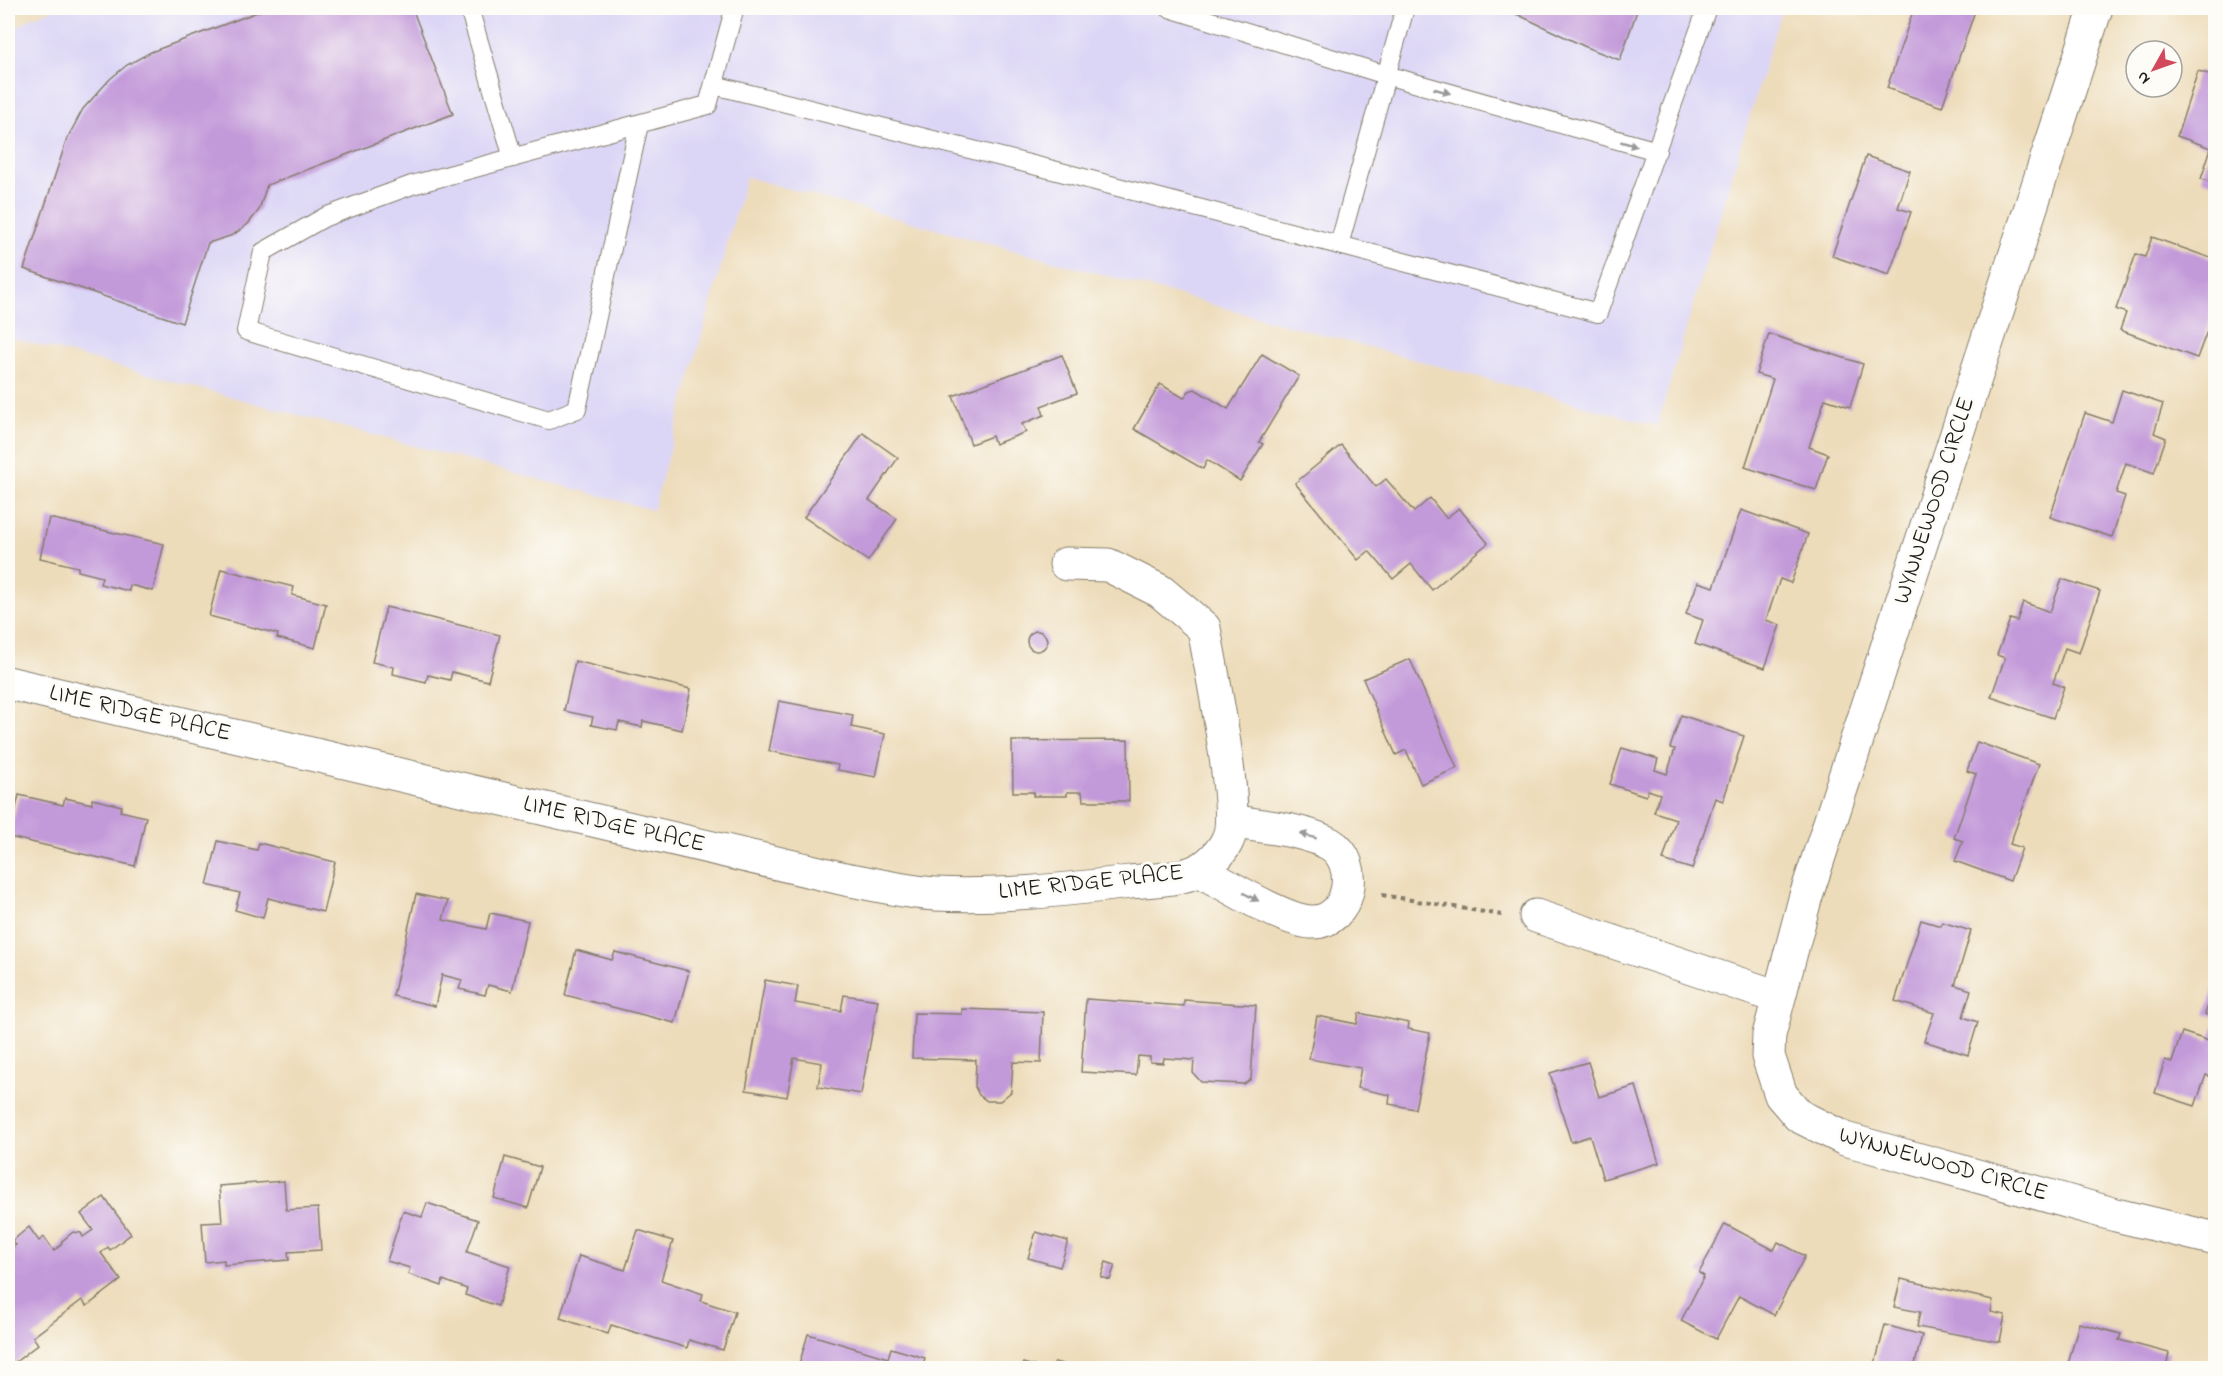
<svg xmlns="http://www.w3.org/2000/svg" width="2223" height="1376" viewBox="0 0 2223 1376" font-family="'Indie Flower',sans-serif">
  <rect width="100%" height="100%" fill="#fdfcf7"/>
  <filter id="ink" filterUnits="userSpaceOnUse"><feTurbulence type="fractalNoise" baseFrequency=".0167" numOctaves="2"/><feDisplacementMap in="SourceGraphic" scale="12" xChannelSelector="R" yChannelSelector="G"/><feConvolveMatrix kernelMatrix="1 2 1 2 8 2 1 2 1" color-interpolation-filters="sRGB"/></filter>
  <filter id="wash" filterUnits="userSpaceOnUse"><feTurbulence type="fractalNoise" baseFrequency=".008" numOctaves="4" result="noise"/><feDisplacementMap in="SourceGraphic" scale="24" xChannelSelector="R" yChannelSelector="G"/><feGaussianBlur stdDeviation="1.35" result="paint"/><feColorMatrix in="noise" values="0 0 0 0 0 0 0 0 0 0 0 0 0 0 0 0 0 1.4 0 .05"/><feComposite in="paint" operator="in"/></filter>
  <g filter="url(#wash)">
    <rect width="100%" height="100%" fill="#eddcba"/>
    <path fill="#dcd6f6" d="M57 8H1782L1657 426 746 177 653 510 8 337V33L31 18Z"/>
    <g id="blocks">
      <g fill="#c39ad9">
        <path d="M268 8H412L453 114 267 185 259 210 248 224 233 235 208 243 182 323 24 269 67 139 83 109 110 79 127 65 151 52Z"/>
        <path d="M1504 8H1638L1620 60 1588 48Z"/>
        <path d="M1914 8H1976L1942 107 1887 88Z"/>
        <path d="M2198 71 2216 76V183L2201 179 2211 148 2177 136Z"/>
        <path d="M1866 156 1910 171 1898 208 1911 212 1889 275 1832 256Z"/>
        <path d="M2152 237 2216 260V307L2197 358 2120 330 2126 313 2116 309 2136 254 2145 257Z"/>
        <path d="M1769 334 1863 364 1850 407 1825 399 1809 447 1828 454 1816 490 1745 467 1773 379 1756 374Z"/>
        <path d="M1262 354 1299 376 1259 442 1263 444 1240 481 1207 460 1203 469 1134 429 1160 384 1184 398 1189 391 1195 389 1228 409Z"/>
        <path d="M1062 355 1077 393 1041 406 1044 415 1022 424 1026 432 995 444 992 436 971 444 953 396Z"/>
        <path d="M2122 390 2163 404 2154 433 2166 438 2154 473 2126 463 2116 493 2125 496 2112 537 2050 517 2085 413 2112 422Z"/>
        <path d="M863 433 898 458 869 500 897 519 868 561 804 517Z"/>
        <path d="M1341 445 1376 487 1386 479 1414 512 1430 498 1446 518 1459 508 1488 543 1432 590 1411 564 1393 579 1369 551 1358 560 1295 483Z"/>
        <path d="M1741 510 1808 534 1791 583 1780 579 1766 620 1780 625 1765 668 1695 644 1703 620 1686 614 1698 582 1714 587Z"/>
        <path d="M49 518 164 544 153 591 130 585 129 591 100 584 102 577 78 571V567L40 558Z"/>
        <path d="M221 569 294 587 292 595 326 604 315 648 277 638 278 634 209 616Z"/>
        <path d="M2062 579 2100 591 2079 653 2065 648 2053 683 2064 687 2053 718 1991 697 2005 658 1997 655 2010 619 2017 621 2023 602 2050 612Z"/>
        <path d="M386 607 500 635 488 681 452 672 450 680 428 675 426 682 393 674 394 667 372 662Z"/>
        <circle cx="1037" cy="641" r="10"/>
        <path d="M1410 659 1457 768 1421 784 1406 750 1396 755 1363 679Z"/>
        <path d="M575 661 691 689 682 730 643 721 642 727 619 722 617 730 591 725 593 717 564 711Z"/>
        <path d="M779 701 853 715 851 727 885 734 876 777 837 770 838 765 769 751Z"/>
        <path d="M1681 715 1744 736 1723 801 1715 798 1692 869 1663 860 1676 819 1654 812 1660 794 1648 790 1646 796 1610 784 1622 748 1658 759 1655 770 1667 774 1675 749 1670 748Z"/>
        <path d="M1128 740 1129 801H1083L1082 792H1067V796H1033L1034 792H1013L1012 741Z"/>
        <path d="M1977 742 2039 764 2010 844 2022 848 2010 881 1955 861 1963 841 1954 838 1976 774 1967 771Z"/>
        <path d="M19 795 63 805 65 798 92 804V799L122 806 120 811 146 817 135 866 9 837Z"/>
        <path d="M218 841 257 850 259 843 335 862 323 912 268 898 263 918 235 910 240 893 207 885Z"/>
        <path d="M416 894 448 901 443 920 486 929 490 913 528 921 512 991 488 985 485 995 459 989 462 980 442 975 435 1006 393 996Z"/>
        <path d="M1921 920 1941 926 1942 922 1971 931 1955 985 1971 990 1963 1017 1978 1022 1968 1055 1924 1041 1934 1013 1895 1001Z"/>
        <path d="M576 950 612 960 615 952 689 971 675 1023 565 995Z"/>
        <path d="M765 980 798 986 795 1003 841 1011 844 995 878 1000 861 1094 818 1087 822 1063 794 1058 787 1097 746 1090Z"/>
        <path d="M2215 986H2216V1018L2205 1014Z"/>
        <path d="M1086 999 1184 1006V1000L1256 1005 1251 1079 1244 1084 1201 1082 1193 1073 1194 1060 1164 1058 1163 1063 1150 1062V1057L1138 1056 1136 1075 1081 1072Z"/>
        <path d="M962 1009 1043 1012 1041 1063 1013 1062 1011 1092 1000 1101H987L979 1095 975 1087 976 1060 912 1058 914 1013 962 1014Z"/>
        <path d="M1359 1013 1409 1023 1408 1029 1430 1033 1415 1109 1389 1104 1390 1095 1357 1088 1361 1068 1309 1059 1317 1016 1357 1024Z"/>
        <path d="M2216 1021V1079L2206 1075 2195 1106 2155 1093 2165 1060 2172 1062 2182 1032 2209 1041Z"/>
        <path d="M1588 1062 1599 1097 1636 1086 1659 1163 1603 1179 1590 1136 1571 1142 1550 1073Z"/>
        <path d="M505 1157 540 1167 528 1208 494 1198Z"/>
        <path d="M284 1181 286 1210 318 1208 321 1250 288 1252 289 1260 224 1265V1260L205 1262 202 1223 222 1222 219 1186Z"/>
        <path d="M104 1197 131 1234 110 1250 108 1247 101 1253 121 1280 87 1306 82 1300 33 1337 38 1344 8 1368V1251L16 1245 12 1241 29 1227 39 1241 44 1237 54 1251 61 1245 62 1241 73 1232 81 1233 83 1237 93 1230 81 1214Z"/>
        <path d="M427 1203 478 1220 467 1252 510 1266 498 1306 465 1295 467 1289 443 1280 442 1286 408 1274 410 1268 387 1261 403 1211 422 1217Z"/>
        <path d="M1725 1224 1774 1250 1778 1242 1805 1256 1774 1315 1739 1296 1716 1339 1681 1321 1704 1276 1699 1273Z"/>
        <path d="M638 1230 673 1241 661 1280 703 1294 701 1301 735 1312 723 1350 689 1340 687 1348 611 1325 608 1334 560 1318 579 1256 625 1270Z"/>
        <path d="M1036 1232 1068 1241 1060 1267 1028 1258Z"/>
        <path d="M1106 1262 1115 1265 1110 1280 1101 1277Z"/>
        <path d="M1901 1279 1993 1300 1991 1312 2005 1315 2000 1342 1917 1327 1920 1312 1894 1307Z"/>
        <path d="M2079 1323 2121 1334 2119 1340 2169 1353 2166 1368H2067Z"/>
        <path d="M1885 1325 1922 1335 1914 1368H1874Z"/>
        <path d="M808 1334 888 1358 891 1348 925 1358 922 1368H810L799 1365Z"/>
        <path d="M1055 1362 1076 1368H1053Z"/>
        <path d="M1023 1363 1041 1368H1022Z"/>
      </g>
    </g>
  </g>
  <g filter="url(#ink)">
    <use href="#blocks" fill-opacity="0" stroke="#847c6b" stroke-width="1.5"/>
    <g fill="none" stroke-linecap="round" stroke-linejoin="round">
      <g stroke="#847c6b" stroke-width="20">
        <g id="lane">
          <path d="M469 8 513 158"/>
          <path d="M1169 8 1386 75 1657 151"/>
          <path d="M714 85 1057 171 1598 313 1707 8"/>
          <path d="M639 124 577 409 549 420 246 331 263 252 325 217 412 185 708 105 733 14V8"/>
          <path d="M1339 245 1405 8"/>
        </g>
      </g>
      <g stroke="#847c6b" stroke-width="35">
        <g id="street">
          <path d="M2096 8 1805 899 1769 1035 1768 1056 1781 1095 1799 1116 1845 1139 2116 1215 2216 1239"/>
          <path d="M8 683 845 879C874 884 905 892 935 894 1001 897 1064 890 1130 882 1151 880 1177 880 1197 871 1209 866 1223 851 1228 839 1241 813 1210 664 1204 628L1160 591 1108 565 1066 564"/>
          <path d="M1199 870C1225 884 1284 921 1311 922 1350 924 1362 863 1330 844 1303 829 1262 827 1232 821"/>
          <path d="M1536 916 1778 997"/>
        </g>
      </g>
      <path stroke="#847c6b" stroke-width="4" stroke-dasharray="4.5 4.5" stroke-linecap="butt" d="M1382 895 1502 915"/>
      <use href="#lane" stroke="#fff" stroke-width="18"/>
      <use href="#street" stroke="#fff" stroke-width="33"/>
    </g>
    <defs><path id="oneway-solid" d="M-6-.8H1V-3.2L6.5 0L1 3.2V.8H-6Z" transform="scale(1.5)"/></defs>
    <g fill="#999">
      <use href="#oneway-solid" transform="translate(1442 91) rotate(16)"/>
      <use href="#oneway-solid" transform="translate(1629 144) rotate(16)"/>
      <use href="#oneway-solid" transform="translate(1308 836) rotate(-164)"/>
      <use href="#oneway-solid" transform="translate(1251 897) rotate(28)"/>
    </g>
  </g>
  <g text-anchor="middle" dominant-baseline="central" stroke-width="6" stroke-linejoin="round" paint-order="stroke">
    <g font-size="24" fill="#1c1c1c" stroke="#fdfcf7">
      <text transform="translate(1935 501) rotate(-72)">WYNNEWOOD CIRCLE</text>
      <text transform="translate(140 714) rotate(13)">LIME RIDGE PLACE</text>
      <text transform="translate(614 825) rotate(13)">LIME RIDGE PLACE</text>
      <text transform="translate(1091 883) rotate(-6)">LIME RIDGE PLACE</text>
      <text transform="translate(1943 1165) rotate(16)">WYNNEWOOD CIRCLE</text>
    </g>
  </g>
  <rect width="2223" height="1376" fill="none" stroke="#fdfcf7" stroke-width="30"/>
  <g transform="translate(2154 69) rotate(230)"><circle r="28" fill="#fdfcf7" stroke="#a3a29f" stroke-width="1.5"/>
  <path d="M0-4.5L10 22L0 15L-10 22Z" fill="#d1495b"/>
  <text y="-9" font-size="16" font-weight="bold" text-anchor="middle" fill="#1c1c1c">N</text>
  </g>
</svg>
